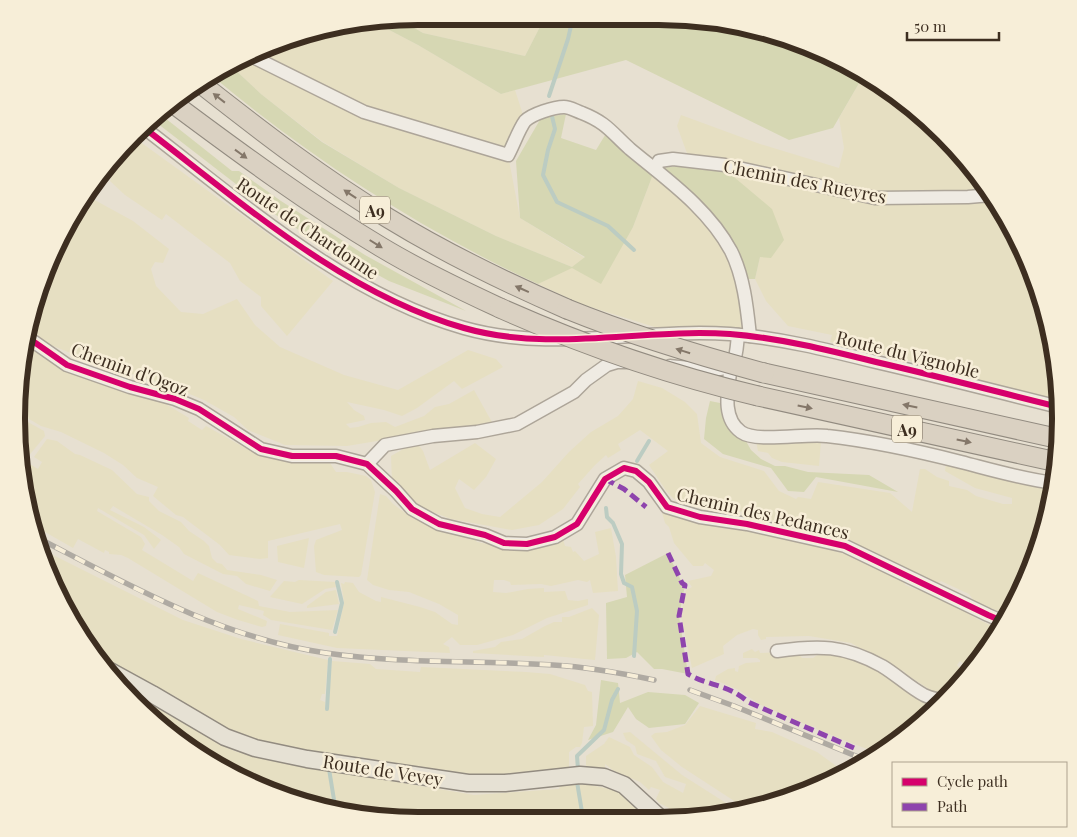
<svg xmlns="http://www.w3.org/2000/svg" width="1077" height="837" viewBox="0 0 1077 837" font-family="'Playfair Display',serif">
  <rect width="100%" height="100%" fill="#e7e0d1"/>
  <g fill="#e6dfc2">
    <path d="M419 16 545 17 525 56 423 33 399 19Z"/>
    <path d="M374 22 418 45 501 94 515 90 525 121 508 155 520 218 585 258 573 267 633 227 655 169 731 251 750 336 677 334 581 304 538 284 572 267 496 236 399 188 323 142 261 94 230 65 314 30Z"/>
    <path d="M862 78 904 100 961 153 1007 217 1039 289 1057 366 1058 400 992 384 938 368 830 342 832 335 788 326 766 301 755 279 760 257 691 164 677 126 681 115 760 144 839 168 844 148 839 118Z"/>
    <path d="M132 136 333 281 287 336 261 306V297L240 281 230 263 166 214 162 220 125 195 110 181 114 169 110 166Z"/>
    <path d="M91 198 133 221 169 249 163 263 155 262 151 269 156 286 181 312 203 314 237 299 255 325 280 347 344 375 398 390 468 350 496 359 503 367 462 389 454 381 417 408 402 416 384 410 347 402 354 410 364 416 365 420 346 424 350 428 358 427 371 423 386 422 395 427 424 416 435 407 449 404 474 390 493 424 469 428 433 429 389 439 347 446 285 445 248 430 234 417 204 400 173 387 87 360 51 345 28 329 30 315 70 218 80 204 84 205Z"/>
    <path d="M26 346 65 369 156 398 189 418 188 421 202 430 206 426 256 454 284 459 328 460 336 472H347L366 476 371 480 375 492 361 575 359 577 324 575 316 572 314 546 316 540 342 530 340 524 268 541V558L260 559 229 555 220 545 183 517 176 515 153 496 158 487 137 478 123 465 104 453 61 432 41 426 17 412Z"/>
    <path d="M638 381 662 388 685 402 697 414 701 443 720 457 764 471 779 491 796 499 798 497 811 499 818 482 890 493 912 512 920 469H925L937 477 949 481V486L967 490 976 496 1003 504H1012V498L975 488 945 471 946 463 1036 484 1052 491 1047 522 1019 596 1007 615 974 601 969 594 941 581 937 584 868 549 836 536 793 527 729 508 730 512 691 505 674 499 667 492 649 465 668 451 640 430 618 444 621 450 608 458 606 455 595 465 578 484 580 487 563 509 539 525 512 530 451 519 422 508 396 488 392 481 391 456 416 442 423 451 430 470 475 443 496 459 486 477 474 490 459 479 455 488 465 508 482 514 500 517 542 482 569 452 591 432 618 416 633 399Z"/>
    <path d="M17 416 44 431 45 436 22 464Z"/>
    <path d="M47 439 57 441 75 454 80 455 112 470 137 494 149 497V501L159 511 181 522 189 531 204 541 209 546 212 558 217 563 222 564 227 570 261 575 277 580 270 591 246 584 237 576 223 574 184 554 179 547 162 535 113 506 110 510 144 527 161 540 154 549 144 535 98 508 97 511 141 537 145 544 142 550 193 581 198 573 258 601 259 606 290 612 338 610 332 630 271 620 263 615 264 611 239 605 238 609 267 621 266 626 262 627 238 620 217 612 128 558 121 555 109 554V552L105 550 104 553 78 539 73 548 31 524 23 470 28 463 38 469 42 462 34 457Z"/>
    <path d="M756 441H821L819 466 782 462 772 458 768 453 758 451Z"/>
    <path d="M380 494 386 496 393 504 408 515 422 521 473 537 477 542 498 546 562 536 565 546 571 547 573 552 575 551 584 561 599 554 595 532 611 528 616 557 618 591 593 593 590 580 587 582 578 580 551 586 541 584 511 585 510 582 504 580H494L493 592 506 593 528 589 544 588V592L565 591 568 600 578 601 588 599V605L547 618 513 635 477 645H460L452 637 443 644 449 647 450 653 337 648 278 635 280 624 329 633V636H337L344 602 341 583 344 584 345 582 353 583 359 592 376 601 381 602V597L420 607 435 612 452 624 458 625V615L439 604 409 592 389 590 373 585 367 580Z"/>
    <path d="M661 509 783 539 784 537 834 548V551L845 554 905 582V585L918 590 919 588 951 603 975 618 999 629 978 663 972 669 960 661 957 665 966 675 949 694 932 691 904 673 905 672 901 670H900L851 643 809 636 766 637V639L761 640 758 635V630L753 629 737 635 723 646 724 654 692 668 681 615 686 590 692 587 688 581 711 576 714 570 705 563 703 566H693L674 543 669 527 665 523Z"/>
    <path d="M309 538 304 568 278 562 277 546Z"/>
    <path d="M41 549 183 620 241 639 328 660 325 694H322L320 700 325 702V710H328L332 661 370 664 376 669 420 672 421 667 526 672 550 674 585 685 588 691 592 692 593 726 584 727 582 743 580 747H576L569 752V769L486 777V775H478V778L368 761V759L362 757 359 760 305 752 249 739 230 732 177 700 178 698 171 694 170 697 114 664 100 658 70 620Z"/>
    <path d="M299 580 335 582 336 587 325 589 302 604 270 597 284 581 295 582Z"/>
    <path d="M336 590 339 604 307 608V606L326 592Z"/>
    <path d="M592 608 599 615 595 660 544 655V657L473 653V651L495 647 501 642 522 639 545 626 554 622H562V617H569Z"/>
    <path d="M752 649 755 652 759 650 760 653 796 651 802 658H813L823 651 851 655 939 704 924 721 880 752 878 751 877 753 816 729V727L812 726 811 727 759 704 739 690 715 680 716 676 728 669 735 668V671L738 672 739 666 746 663 760 662V660L757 658H743V653Z"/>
    <path d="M123 688 223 746 237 752 268 760 474 795 559 789 560 786 585 784 616 790 625 796 649 819 340 813 265 790 195 753 134 703Z"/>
    <path d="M700 706 756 723 755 729 772 732 817 752 839 768 843 775 788 799 745 808 682 767 661 750 651 736 655 733 667 732 685 725Z"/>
    <path d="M630 732 682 775 737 810 685 820H671L665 814 669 808 659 803 656 799 660 790 651 787 649 790 640 782 614 771 605 764V771L586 770V756L604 744 609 737 630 747 634 755 652 767 663 782 683 793 686 784 665 777 656 761 637 754 635 746 626 740 623 733Z"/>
  </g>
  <g fill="#d6d7b3">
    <path d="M545 17H685L788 38 862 78 833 128 789 140 626 60 501 94 418 45 374 22 399 19 423 33 525 56Z"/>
    <path d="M230 65 261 94 322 142 399 188 496 236 572 267 585 257 520 218 516 161 541 118 566 114 561 138 596 150 607 132 655 169 691 164 728 172 772 209 784 240 771 258 760 257 755 279H741L731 251 655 169 633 227 601 284 572 268 538 284C421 230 310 158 211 75L217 70Z"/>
    <path d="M160 114 232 171H239L281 201 365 255 466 311 389 281 318 242 280 218 153 120Z"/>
    <path d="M710 401 725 404 751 450 761 459 775 466H785L808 472 869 475 898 492 816 477 804 492 788 491 771 468 723 454 704 439 706 418Z"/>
    <path d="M668 553 682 583 685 585 679 616 688 674 662 669H654L637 652 626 658 607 659 606 603 627 597 625 575Z"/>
    <path d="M601 680 618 683 620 703 648 692 685 695 699 703 685 724 649 728 636 719 628 707 613 732 588 740 596 725Z"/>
  </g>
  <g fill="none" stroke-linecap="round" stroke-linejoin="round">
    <g stroke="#bcccc2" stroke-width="4">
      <path d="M549 96 568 39 573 17"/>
      <path d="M551 112 555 129 548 150 543 175 557 202 608 226 634 250"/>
      <path d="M637 461 649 441"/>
      <path d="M606 508 607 517 613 523 622 544 621 574 624 583 632 587 637 611 634 656"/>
      <path d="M335 632 342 603 337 582"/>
      <path d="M327 709 330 659"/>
      <path d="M329 769 336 812"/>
      <path d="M578 769 577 756 604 730 612 700 618 689"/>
      <path d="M577 782 583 818"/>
    </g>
    <g stroke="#ada599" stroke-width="15">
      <g id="minor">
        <path d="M251 56 364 112 508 155C513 146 519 129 525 121 532 114 554 107 564 107 570 107 576 111 582 113 607 123 611 132 630 149 666 179 708 208 731 251 744 277 747 308 750 336"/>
        <path d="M143 127C241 202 344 294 464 328 552 353 641 328 730 334 780 338 828 350 876 362 937 376 998 392 1059 407"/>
        <path d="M655 169 659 161 673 159 725 165 875 198 968 197 991 195"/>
        <path d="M27 337 67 365 130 387 175 399 199 409 261 449 292 456H336L367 464 396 491 412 509 439 524 485 535 504 543 527 544 555 537 577 524 605 479 624 468 636 471 649 482 667 507 700 517 747 524 845 546 988 615 1004 622"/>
        <path d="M731 365C729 386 720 417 741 432 756 443 807 433 827 436 872 441 918 451 961 462 992 470 1022 479 1054 483"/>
        <path d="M670 366C683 367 726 375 733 363 737 355 737 343 738 335"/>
        <path d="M367 464 385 445 433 436 477 432 517 424 574 392 586 380 607 365 617 362H628"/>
        <path d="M777 651C819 645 844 645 882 666 897 675 909 687 924 695 930 698 937 699 943 701"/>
      </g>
    </g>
    <g stroke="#928b80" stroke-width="19">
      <path id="major" d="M110 671 152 694 225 737 255 748 307 759 468 783H505L580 775 604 777 624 785 661 819"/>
    </g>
    <g stroke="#928b80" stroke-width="21">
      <g id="highway">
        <path d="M200 83C261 131 322 178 388 218 445 253 505 282 567 309"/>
        <path d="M174 104C241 154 309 204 381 247 419 270 459 289 500 308"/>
        <path d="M764 373 1060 439"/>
        <path d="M758 396 1057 462"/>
      </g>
    </g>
    <use href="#minor" stroke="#efebe3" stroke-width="12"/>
    <use href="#major" stroke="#e6e1d4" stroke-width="16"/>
    <use href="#highway" stroke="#dad1c2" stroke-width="19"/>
    <g stroke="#afaaa2" stroke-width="5.5">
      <g id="rail">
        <path d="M36 537C129 585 221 638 326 653 401 664 477 660 553 665 587 667 621 673 654 680"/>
        <path d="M690 690 734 706 868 761"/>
      </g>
    </g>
    <use href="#rail" stroke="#f7eed8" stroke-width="4" stroke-dasharray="11" stroke-linecap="butt"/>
    <g stroke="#928b80" stroke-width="21" stroke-linecap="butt">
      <g id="highway-bridge">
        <path d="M500 308C583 345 669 375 758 396"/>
        <path d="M567 309C631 335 697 355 764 373"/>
      </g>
    </g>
    <use href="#highway-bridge" stroke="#dad1c2" stroke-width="19"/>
    <g stroke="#8e44ad" stroke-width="5" stroke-dasharray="10 5" stroke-linecap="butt">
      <path d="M605 479 624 489 646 507"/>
      <path d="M668 553 682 583 685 585 679 616 688 674C708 686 728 684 748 702L854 748"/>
    </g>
    <g stroke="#f7eed8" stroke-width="9">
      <g id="cycleway">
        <path d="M143 127C241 202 344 294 464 328 552 353 641 328 730 334 780 338 828 350 876 362 937 376 998 392 1059 407"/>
        <path d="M27 337 67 365 130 387 175 399 199 409 261 449 292 456H336L367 464 396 491 412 509 439 524 485 535 504 543 527 544 555 537 577 524 605 479 624 468 636 471 649 482 667 507 700 517 747 524 845 546 988 615 1004 622"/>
      </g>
    </g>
    <use href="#cycleway" stroke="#d6006c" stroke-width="6"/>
  </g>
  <defs><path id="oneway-solid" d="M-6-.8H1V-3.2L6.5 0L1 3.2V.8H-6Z" transform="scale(1.25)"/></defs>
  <g fill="#847769">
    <use href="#oneway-solid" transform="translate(219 98) rotate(-142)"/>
    <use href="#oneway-solid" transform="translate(241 154) rotate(36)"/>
    <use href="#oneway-solid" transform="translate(350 194) rotate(-146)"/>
    <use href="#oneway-solid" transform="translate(376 244) rotate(32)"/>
    <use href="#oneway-solid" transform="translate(522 289) rotate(-156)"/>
    <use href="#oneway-solid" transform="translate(683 351) rotate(-162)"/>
    <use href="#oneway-solid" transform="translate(910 406) rotate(-168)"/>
    <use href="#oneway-solid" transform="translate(805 407) rotate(12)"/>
    <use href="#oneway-solid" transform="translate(964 441) rotate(12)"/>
  </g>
  <g text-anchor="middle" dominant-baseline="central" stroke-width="5" stroke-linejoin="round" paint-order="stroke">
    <g fill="#f7eed8" stroke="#756857" stroke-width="1">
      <rect x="360" y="196.5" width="30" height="27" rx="4"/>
      <rect x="892" y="415.5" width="30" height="27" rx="4"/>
    </g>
    <g font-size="16" font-weight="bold" fill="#3d2e20">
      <text x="375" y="210">A9</text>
      <text x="907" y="429">A9</text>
    </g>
    <g font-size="18" fill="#3d2e20" stroke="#f7eed8">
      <text transform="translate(805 181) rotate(11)">Chemin des Rueyres</text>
      <text transform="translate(308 228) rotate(34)">Route de Chardonne</text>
      <text transform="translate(908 354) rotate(14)">Route du Vignoble</text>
      <text transform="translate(130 369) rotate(20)">Chemin d'Ogoz</text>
      <text transform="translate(763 513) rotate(13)">Chemin des Pedances</text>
      <text transform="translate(383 770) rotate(9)">Route de Vevey</text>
    </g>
  </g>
  <path d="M0 0H1077V837H0ZM418 25H659A393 393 0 0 1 1052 418V419A393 393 0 0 1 659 812H418A393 393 0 0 1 25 419V418A393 393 0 0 1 418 25Z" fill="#f7eed8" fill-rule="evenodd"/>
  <path fill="none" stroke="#3d2e20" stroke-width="6" d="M418 25H659A393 393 0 0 1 1052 418V419A393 393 0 0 1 659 812H418A393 393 0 0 1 25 419V418A393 393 0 0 1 418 25Z"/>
  <rect x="892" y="762" width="175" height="65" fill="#f7eed8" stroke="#ada18e"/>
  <rect x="902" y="778" width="25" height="8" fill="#d6006c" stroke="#ada18e"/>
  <text x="937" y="787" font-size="15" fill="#3d2e20">Cycle path</text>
  <rect x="902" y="803" width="25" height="8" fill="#8e44ad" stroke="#ada18e"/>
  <text x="937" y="812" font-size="15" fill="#3d2e20">Path</text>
  <path d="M907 32v8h92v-8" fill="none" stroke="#3d2e20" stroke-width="2.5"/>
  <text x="914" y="32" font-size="15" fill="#3d2e20" stroke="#f7eed8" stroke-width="4" paint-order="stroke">50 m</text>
</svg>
